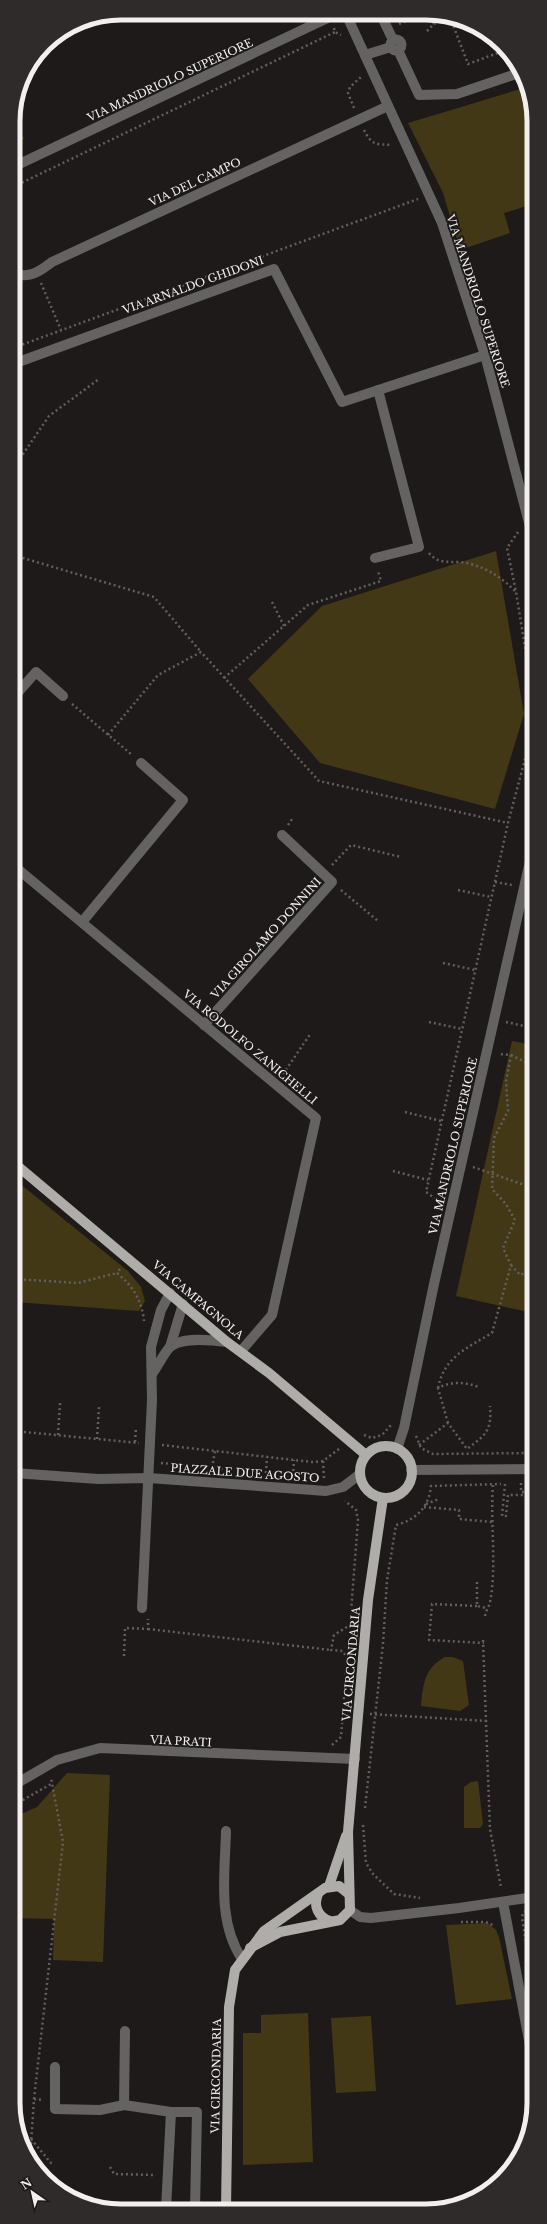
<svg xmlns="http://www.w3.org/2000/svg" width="547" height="2224" viewBox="0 0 547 2224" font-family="'Libre Baskerville',serif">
  <rect width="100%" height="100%" fill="#1e1a19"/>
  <g fill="#423816">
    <path d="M527 87 533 107V204L504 213 510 233 460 250 443 193 408 123Z"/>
    <path d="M13 116 24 139 13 144Z"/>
    <path d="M496 551 524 714 495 809 320 763 248 679 322 606Z"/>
    <path d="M512 1041 533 1045V1130L531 1143 533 1174V1313L456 1296Z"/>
    <path d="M14 1179 128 1271 141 1287 145 1301 139 1311 14 1302Z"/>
    <path d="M445 1657H453L463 1661 469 1705 460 1711 421 1706C423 1685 424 1668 445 1657Z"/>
    <path d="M67 1773 110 1775 103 1962 53 1960 54 1919 14 1918V1817L37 1807Z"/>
    <path d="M478 1781 483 1824 480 1828H464V1787L471 1782Z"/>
    <path d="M488 1923 496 1930 499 1937 512 1999 456 2005 446 1925Z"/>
    <path d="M308 2013 313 2162 243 2165V2033H261V2015Z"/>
    <path d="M371 2016 376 2091 336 2093 331 2018Z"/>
  </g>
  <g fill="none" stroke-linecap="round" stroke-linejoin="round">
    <g stroke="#635f5e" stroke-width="2.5" stroke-dasharray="2 3" stroke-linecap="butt">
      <path d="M450 17 468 64 506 50"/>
      <path d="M399 24 420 15"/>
      <path d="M434 24 448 17"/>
      <path d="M334 28 335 32 341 35"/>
      <path d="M427 31 434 24 430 15"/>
      <path d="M354 108 348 93 350 87 361 77"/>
      <path d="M364 130C372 146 376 144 392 145"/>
      <path d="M13 146 16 153"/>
      <path d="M13 187 335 32"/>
      <path d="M41 283 61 330"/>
      <path d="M13 348 418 199"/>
      <path d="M13 472 21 457 49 416 99 379"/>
      <path d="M518 532 507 548 516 592 533 696"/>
      <path d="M429 553C440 567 456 559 471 564 490 570 502 578 516 592"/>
      <path d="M13 555 154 597 201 652"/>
      <path d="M272 602 284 626"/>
      <path d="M224 678 308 605 381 581 378 571"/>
      <path d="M72 704 132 755"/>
      <path d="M108 735 158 675 201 652 319 781 508 823"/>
      <path d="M288 825 292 819"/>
      <path d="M332 865 351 845 401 857"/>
      <path d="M495 882 512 885"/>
      <path d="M341 890 378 921"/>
      <path d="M458 890 491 897"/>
      <path d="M526 930 533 931"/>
      <path d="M443 963 475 970"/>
      <path d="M429 1022 462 1029"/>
      <path d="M506 1022 533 1028"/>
      <path d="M511 1055 533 1066"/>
      <path d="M283 1074 311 1033"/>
      <path d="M405 1112 441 1121"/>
      <path d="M14 1146 19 1151"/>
      <path d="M473 1167 533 1188"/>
      <path d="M393 1171 428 1180"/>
      <path d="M440 1202 426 1192 508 823 533 729"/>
      <path d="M511 1265 520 1275 533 1269"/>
      <path d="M120 1269 117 1273C133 1286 142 1301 144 1321"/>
      <path d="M14 1279 78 1283 117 1273"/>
      <path d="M438 1388C444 1357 467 1348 492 1333L511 1265 503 1248 515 1220 506 1204 492 1189 494 1138 508 1111 506 1081 511 1055 499 1054"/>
      <path d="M448 1423 438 1388C452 1381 465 1382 479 1387"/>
      <path d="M14 1431 139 1443"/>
      <path d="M58 1435 60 1403"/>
      <path d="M364 1435 372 1438 382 1435 391 1425"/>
      <path d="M416 1436 421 1448 433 1454 534 1453"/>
      <path d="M97 1439 99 1407"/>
      <path d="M135 1442 136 1428"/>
      <path d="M162 1445 312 1462 323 1461 339 1449"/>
      <path d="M419 1445 448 1423 467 1449C486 1435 492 1430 490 1406"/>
      <path d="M323 1461 324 1478"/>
      <path d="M161 1463 229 1469"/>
      <path d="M212 1468 215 1451"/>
      <path d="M266 1473 267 1457"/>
      <path d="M293 1476 294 1460"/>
      <path d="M521 1483V1492H534"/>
      <path d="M505 1484 502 1516H506L508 1495H534"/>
      <path d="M426 1504 439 1499"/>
      <path d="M424 1507 459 1510V1519L492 1522"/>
      <path d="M477 1582V1606L486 1608"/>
      <path d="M477 1606 432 1604 429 1640 484 1643"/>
      <path d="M485 1616C486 1610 489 1607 490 1602 497 1568 490 1520 493 1484"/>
      <path d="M148 1629 331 1650"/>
      <path d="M483 1640 490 1829 501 1887"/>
      <path d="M124 1656 125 1628 148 1629V1619"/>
      <path d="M370 1714 487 1721"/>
      <path d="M332 1745 341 1737 347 1658 343 1651 331 1650 334 1635 350 1625 358 1520 356 1510 345 1501"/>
      <path d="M14 1805 51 1784"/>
      <path d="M365 1808 383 1644 387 1580 396 1525C416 1520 429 1507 431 1486L501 1484"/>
      <path d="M363 1825 366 1863 373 1874 394 1894 420 1898"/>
      <path d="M526 1911 523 1913 522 1918 528 1954"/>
      <path d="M461 1922H486L495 1926"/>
      <path d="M34 2099 43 2100"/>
      <path d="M31 2139 51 2163 54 2164"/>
      <path d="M30 2159 34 2099 63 1842 51 1778"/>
      <path d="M110 2167 114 2174 156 2175"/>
    </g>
    <g stroke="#646362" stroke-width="10">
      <path d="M346 14 442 223 485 355 533 538"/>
      <path d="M381 15 393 40"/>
      <circle cx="396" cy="45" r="5.5"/>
      <path d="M398 50 419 95 457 94 522 72"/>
      <path d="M365 55 391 47"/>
      <path d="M13 167 336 14"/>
      <path d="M13 273C29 279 39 272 52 262L388 106"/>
      <path d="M13 364 274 269 342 402 485 355"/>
      <path d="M375 558 419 547 378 390"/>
      <path d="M13 698 36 672 63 696"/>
      <path d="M13 865 316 1118 272 1315 241 1351"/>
      <path d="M82 922 183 800 141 763"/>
      <path d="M204 1025 332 882 282 835"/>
      <path d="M170 1347 183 1304"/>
      <path d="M152 1374C158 1366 163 1355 169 1348 181 1336 212 1340 227 1342"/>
      <path d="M397 1449 404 1428 434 1284 533 848"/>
      <path d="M411 1470 534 1469"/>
      <path d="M14 1473 98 1479 149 1478 326 1491 343 1487 360 1474"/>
      <path d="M142 1608 152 1400 151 1347 161 1310 170 1293"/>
      <path d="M14 1785 57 1760 100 1748 355 1759"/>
      <path d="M226 1831C225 1874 217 1921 242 1959"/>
      <path d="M503 1902 534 2067"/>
      <path d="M350 1910 360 1917 371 1918 459 1908 534 1897"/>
      <path d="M125 2031 124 2105 171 2112"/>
      <path d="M55 2067V2109L100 2110 124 2105"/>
      <path d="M166 2209 171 2112H197L195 2209"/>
    </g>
    <g stroke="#afada9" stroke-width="10">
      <path d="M14 1163 227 1342 269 1373 366 1455"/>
      <circle cx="386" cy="1472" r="26"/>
      <path d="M329 1886 346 1836"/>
      <path d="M318 1894C313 1906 318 1917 330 1921"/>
      <path d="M250 1948 280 1932 340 1920 350 1910 348 1832 368 1600 383 1498"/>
      <path d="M226 2209 229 2007 235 1970 264 1931 325 1888 339 1886 349 1894"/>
    </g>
  </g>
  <g text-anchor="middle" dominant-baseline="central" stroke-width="4" stroke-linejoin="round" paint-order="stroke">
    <g font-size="11" fill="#f2efee" stroke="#1e1a19">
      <text transform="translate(170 80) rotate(-25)">VIA MANDRIOLO SUPERIORE</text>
      <text transform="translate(195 182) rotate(-25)">VIA DEL CAMPO</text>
      <text transform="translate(193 285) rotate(-20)">VIA ARNALDO GHIDONI</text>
      <text transform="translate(478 301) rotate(72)">VIA MANDRIOLO SUPERIORE</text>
      <text transform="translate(266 938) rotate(-48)">VIA GIROLAMO DONNINI</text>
      <text transform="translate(250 1047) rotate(40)">VIA RODOLFO ZANICHELLI</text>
      <text transform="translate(453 1146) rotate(-77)">VIA MANDRIOLO SUPERIORE</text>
      <text transform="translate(198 1300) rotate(40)">VIA CAMPAGNOLA</text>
      <text transform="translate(245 1473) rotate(4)">PIAZZALE DUE AGOSTO</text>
      <text transform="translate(351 1664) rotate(-85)">VIA CIRCONDARIA</text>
      <text transform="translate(181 1741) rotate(3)">VIA PRATI</text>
      <text transform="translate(216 2076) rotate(-89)">VIA CIRCONDARIA</text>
    </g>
  </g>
  <path d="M0 0H547V2224H0ZM121 20H426A101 101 0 0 1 527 121V2103A101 101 0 0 1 426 2204H121A101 101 0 0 1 20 2103V121A101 101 0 0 1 121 20Z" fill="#2f2b2a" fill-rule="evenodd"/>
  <path fill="none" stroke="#f2efee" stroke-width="5" d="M121 20H426A101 101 0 0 1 527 121V2103A101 101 0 0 1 426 2204H121A101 101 0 0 1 20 2103V121A101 101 0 0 1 121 20Z"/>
  <g transform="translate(32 2192) rotate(326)" stroke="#1e1a19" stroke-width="3" paint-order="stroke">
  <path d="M0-3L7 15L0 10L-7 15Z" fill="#f2efee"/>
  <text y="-6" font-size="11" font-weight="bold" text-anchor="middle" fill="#f2efee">N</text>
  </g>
</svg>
